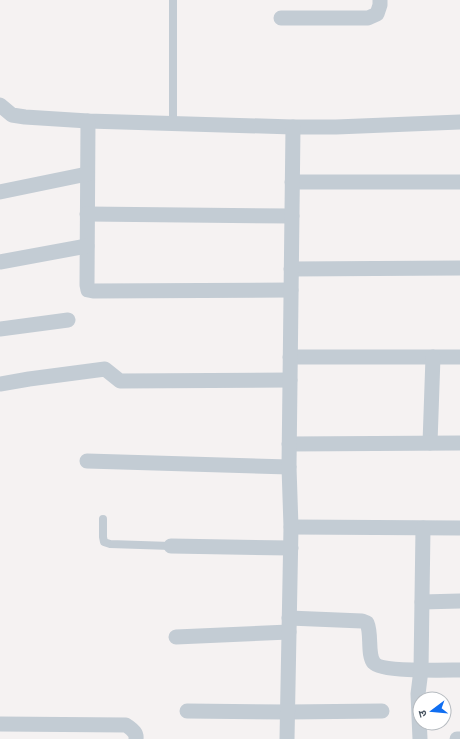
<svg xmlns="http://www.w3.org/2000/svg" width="460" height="739" viewBox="0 0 460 739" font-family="Roboto,'Noto Sans Devanagari',sans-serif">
  <rect width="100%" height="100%" fill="#f5f2f2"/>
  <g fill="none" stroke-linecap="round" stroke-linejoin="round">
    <g stroke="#c3ccd4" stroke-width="8">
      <path d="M173 124V0"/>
      <path d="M103 519V537L104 542 110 544 171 546"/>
    </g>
    <g stroke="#c3ccd4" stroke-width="15">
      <path d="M281 18H368L377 14 380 5V0"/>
      <path d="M0 105 12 115 25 117 88 121 293 127H336L460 122"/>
      <path d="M88 121 87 285 88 290 93 291 291 290"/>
      <path d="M292 182H460"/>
      <path d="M0 192 87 174"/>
      <path d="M87 214 292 216"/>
      <path d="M0 262 87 246"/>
      <path d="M291 269 460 268"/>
      <path d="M0 329 68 320"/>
      <path d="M290 357H460"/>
      <path d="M0 384 29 379 105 369 120 381 290 380"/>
      <path d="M430 443 433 357"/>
      <path d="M289 444 460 443"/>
      <path d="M87 461 289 467"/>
      <path d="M291 527 460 528"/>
      <path d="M171 546 291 548"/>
      <path d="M422 602 460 601"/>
      <path d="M289 618 362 621 367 623C372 634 367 655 374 663 381 672 446 670 460 670"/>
      <path d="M176 637 289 632"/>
      <path d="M187 711 288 712 382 711"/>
      <path d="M0 724 126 725C131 729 137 732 136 739"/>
      <path d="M287 739 291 527 289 467 293 127"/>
      <path d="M420 739 418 694 421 670 423 528"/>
      <path d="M457 739H460"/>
    </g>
  </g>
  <g transform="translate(432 711) rotate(254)"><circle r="19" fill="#ffffff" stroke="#b6bbc0"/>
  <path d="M0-3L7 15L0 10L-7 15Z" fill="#106ef1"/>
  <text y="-6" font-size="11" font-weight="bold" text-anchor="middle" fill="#495561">उ</text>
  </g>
</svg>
